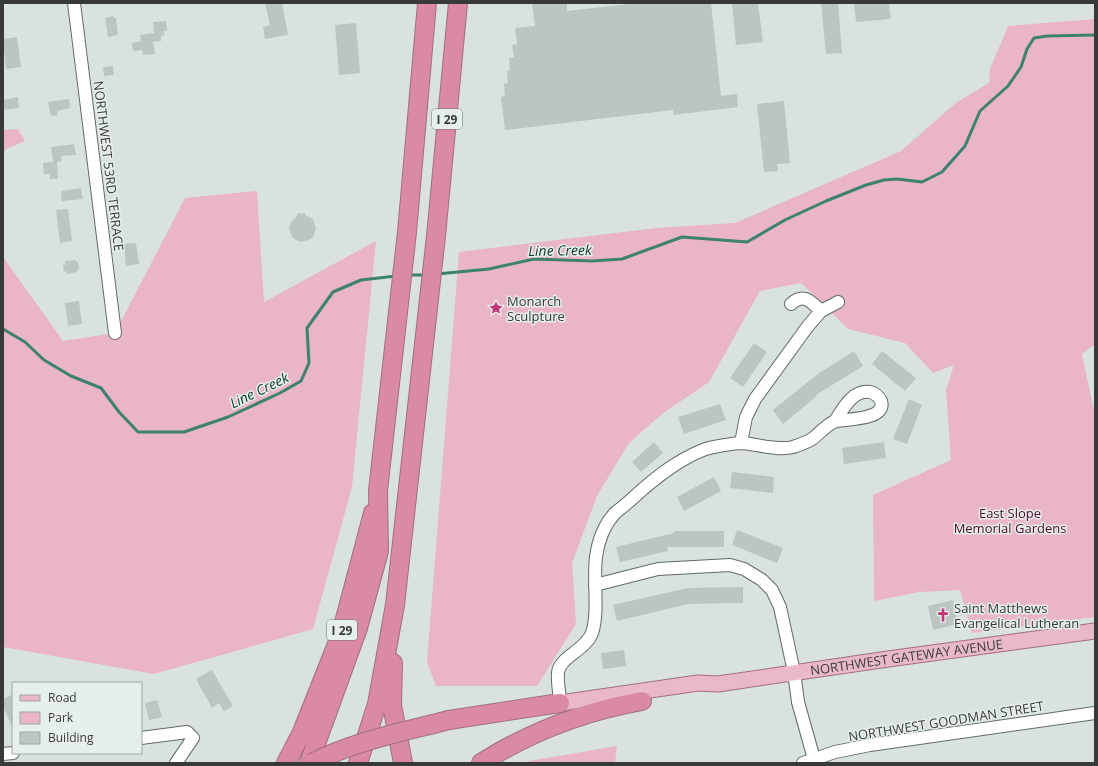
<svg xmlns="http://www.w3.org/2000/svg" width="1098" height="766" viewBox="0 0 1098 766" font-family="'Open Sans',sans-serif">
  <rect width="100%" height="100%" fill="#d9e2df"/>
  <g fill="#eab5c6">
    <path d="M1095 19V344L1082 354 1095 416V617L972 633 960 590 919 592 874 601 873 495 951 460 946 390 954 365 933 373 905 343 848 329 801 283 760 291 709 382 663 413 629 443 597 496 572 563 576 624 537 686H436L427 662 459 252 656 228 735 223 901 151 957 102 989 83 990 69 1008 26Z"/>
    <path d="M18 129 25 141 6 149 3 154V130Z"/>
    <path d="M257 191 264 302 376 241 352 487 313 629 154 674 3 647V257L63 341 115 333 185 198Z"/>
    <path d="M617 746 615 763H526L529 761Z"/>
  </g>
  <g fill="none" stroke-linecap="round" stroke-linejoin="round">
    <g stroke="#3d8170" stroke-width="3">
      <path d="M437 274 489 269 534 259 592 261 622 259 682 237 747 242 785 220 826 201 866 185 884 180 897 179 922 182 942 172 965 146 980 111 1008 86 1021 67 1027 49 1034 38 1047 36 1095 35"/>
      <path d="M408 275H426"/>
      <path d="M3 329 25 342 44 360 71 376 101 388 119 412 138 432H184L228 417 280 393 301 381 309 363 307 328 333 292 361 280 396 276"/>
    </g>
  </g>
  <g fill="#bcc5c2">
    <path d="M265 3H282L288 35 265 39 263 27 270 25Z"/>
    <path d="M532 3H567V11L638 3H711L721 96 737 94 738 107 673 115V110L505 130 501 97 505 96 504 84 508 83 507 71 510 70 509 58 514 57 512 45 517 44 515 28 535 26Z"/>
    <path d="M732 3H758L763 42 736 45Z"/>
    <path d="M821 3H838L842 53 826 54Z"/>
    <path d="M854 3H889L891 19 856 22Z"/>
    <path d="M114 16V18H116L118 35 108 37 105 18Z"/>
    <path d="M166 21 167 31H164V35L161 36V41L153 42 155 54 143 55 142 50 133 51 132 43 141 41 140 35 154 33 153 22Z"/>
    <path d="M356 23 360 73 339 75 335 25Z"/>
    <path d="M17 37 21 67 6 69 3 39Z"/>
    <path d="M113 66 114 75 104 76 103 67Z"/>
    <path d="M18 97 19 108 3 110V100Z"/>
    <path d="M69 99 70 108 57 111 58 115 51 116 48 102Z"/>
    <path d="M784 101 790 163 777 164 778 171 764 172 757 104Z"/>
    <path d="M74 144 76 155 61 156 62 161 57 162 58 179H50V174H44L43 163 53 162 51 147Z"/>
    <path d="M81 188 83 199 62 201 61 191Z"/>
    <path d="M68 209 72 241 60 243 56 210Z"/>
    <path d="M305 213V215L313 219 316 229 314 235 311 239 301 242 296 240 292 237 289 227 291 222 297 216V214Z"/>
    <path d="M136 243 139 264 126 266 124 244Z"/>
    <path d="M76 260V262H78L79 270H77V272L67 274V271L64 272 63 265 65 264V261Z"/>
    <path d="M79 301 82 324 68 326 65 303Z"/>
    <path d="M754 343 767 352 743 387 730 378Z"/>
    <path d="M854 351 863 366 816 395 817 396 783 424 773 410 819 373Z"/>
    <path d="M882 351 916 378 905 391 872 364Z"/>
    <path d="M909 399 922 405 907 444 893 439Z"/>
    <path d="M720 404 726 420 684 434 678 417Z"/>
    <path d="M654 442 663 453 641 472 632 462Z"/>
    <path d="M884 442 886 458 844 464 842 448Z"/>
    <path d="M732 472 774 477 773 493 730 488Z"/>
    <path d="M714 477 721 491 684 511 677 497Z"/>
    <path d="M737 530 783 548 777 563 732 545Z"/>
    <path d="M674 531H724V547H667L668 551 620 562 616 547 674 533Z"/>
    <path d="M743 587V603L688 604 617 621 613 605 688 588Z"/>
    <path d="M953 600 958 624 933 630 928 606Z"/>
    <path d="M624 650 626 666 603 669 601 653Z"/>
    <path d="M212 670 233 706 224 711 219 703 212 708 196 679Z"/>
    <path d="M13 694V728L3 707V699Z"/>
    <path d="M157 700 162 717 149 720 145 703Z"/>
  </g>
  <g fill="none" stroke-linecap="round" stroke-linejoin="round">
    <g stroke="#626a67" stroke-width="14">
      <g id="minor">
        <path d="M74 3 115 333"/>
        <path d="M791 304C804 292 811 302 821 311"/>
        <path d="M741 443 746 417 755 399 808 326 821 311 838 302"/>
        <path d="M595 585 658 569 730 565 744 569 762 580 772 590 780 607 794 672 798 702 814 759"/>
        <path d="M560 703C560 694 557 683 558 673 559 657 586 650 592 633 599 613 593 580 596 557 598 542 604 525 615 513 621 508 628 503 634 497 654 479 677 460 703 450 710 447 735 443 742 443 757 444 777 451 793 447 799 445 807 442 812 439 819 434 829 422 837 421 846 419 887 420 881 401 879 397 875 393 870 392 853 389 843 409 835 421"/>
        <path d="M141 738 187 732 193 738 176 763"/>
        <path d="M3 754 13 753"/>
        <path d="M803 763 835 752 870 745 1095 713"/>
      </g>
    </g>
    <g stroke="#a16e80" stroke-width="17">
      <g id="major">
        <path id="s1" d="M560 703 698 683 718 684 888 659 1095 631"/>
      </g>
    </g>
    <g stroke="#a16e80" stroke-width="20">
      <g id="highway">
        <path d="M393 663 392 705 403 763"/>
        <path d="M449 720 560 703"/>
        <path d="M286 763 302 732 341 634 373 513"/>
        <path d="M309 763 358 628 379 551 378 491 407 232 427 3"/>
        <path d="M358 763 377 704 395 605 436 236 458 3"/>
        <path d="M481 763C530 732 586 711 642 701"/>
      </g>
    </g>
    <use href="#minor" stroke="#fff" stroke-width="12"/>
    <use href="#major" stroke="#e9b9ca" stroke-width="15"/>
    <use href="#highway" stroke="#da8aa6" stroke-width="18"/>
    <g stroke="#a16e80" stroke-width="20" stroke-linecap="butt">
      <path id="highway-bridge" d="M312 763C354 741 403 732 449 720"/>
    </g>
    <use href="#highway-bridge" stroke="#da8aa6" stroke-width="18"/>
  </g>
  <defs>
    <g id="sight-bare" transform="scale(1.08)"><path d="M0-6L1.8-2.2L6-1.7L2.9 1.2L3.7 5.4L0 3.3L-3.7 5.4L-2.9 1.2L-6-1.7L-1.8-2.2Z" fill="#c03775" stroke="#e6efec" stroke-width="2.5" paint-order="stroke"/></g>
    <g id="church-bare" transform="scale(1.08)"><path d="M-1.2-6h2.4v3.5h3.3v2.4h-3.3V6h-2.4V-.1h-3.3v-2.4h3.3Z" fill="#c03775" stroke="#e6efec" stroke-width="2.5" paint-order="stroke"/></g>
  </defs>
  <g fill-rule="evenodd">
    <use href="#sight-bare" x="496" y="308"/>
    <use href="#church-bare" x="943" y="615"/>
  </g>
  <g text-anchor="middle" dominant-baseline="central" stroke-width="3" stroke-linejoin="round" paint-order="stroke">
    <g fill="#e6efec" stroke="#6c706f" stroke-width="1">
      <rect x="432" y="109" width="30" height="20" rx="3"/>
      <rect x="327" y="620" width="30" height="20" rx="3"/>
    </g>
    <g font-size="12" font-weight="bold" fill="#373a39">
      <text x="447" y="119">I 29</text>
      <text x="342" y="630">I 29</text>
    </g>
    <g font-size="13" fill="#373a39" stroke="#e6efec">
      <text transform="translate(109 166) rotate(83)">NORTHWEST 53RD TERRACE</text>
      <text stroke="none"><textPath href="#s1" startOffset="350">NORTHWEST GATEWAY AVENUE</textPath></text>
      <text transform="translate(946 721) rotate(-9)">NORTHWEST GOODMAN STREET</text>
    </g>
    <g font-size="13" fill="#373a39" stroke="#e6efec" text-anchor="start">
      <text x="507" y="301">Monarch<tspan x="507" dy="15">Sculpture</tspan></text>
      <text x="954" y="608">Saint Matthews<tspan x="954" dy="15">Evangelical Lutheran</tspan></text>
    </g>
    <g font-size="13" fill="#4e0b2b" stroke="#e6efec">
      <text x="1010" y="513">East Slope<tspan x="1010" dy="15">Memorial Gardens</tspan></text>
    </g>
    <g font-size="14" font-style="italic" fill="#0e3a30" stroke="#e6efec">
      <text transform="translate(560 250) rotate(-1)">Line Creek</text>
      <text transform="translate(259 390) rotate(-26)">Line Creek</text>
    </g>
  </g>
  <rect width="1098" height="766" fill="none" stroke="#373a39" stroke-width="8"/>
  <rect x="12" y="682" width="130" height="72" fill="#e6efec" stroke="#a0a7a4"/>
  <rect x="20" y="695" width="20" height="6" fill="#e9b9ca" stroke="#a0a7a4"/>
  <text x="48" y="702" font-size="12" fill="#373a39">Road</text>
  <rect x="20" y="712" width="20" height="12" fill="#eab5c6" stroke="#a0a7a4"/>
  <text x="48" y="722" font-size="12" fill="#373a39">Park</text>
  <rect x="20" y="732" width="20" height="12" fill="#bcc5c2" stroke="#a0a7a4"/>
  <text x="48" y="742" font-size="12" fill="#373a39">Building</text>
</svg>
